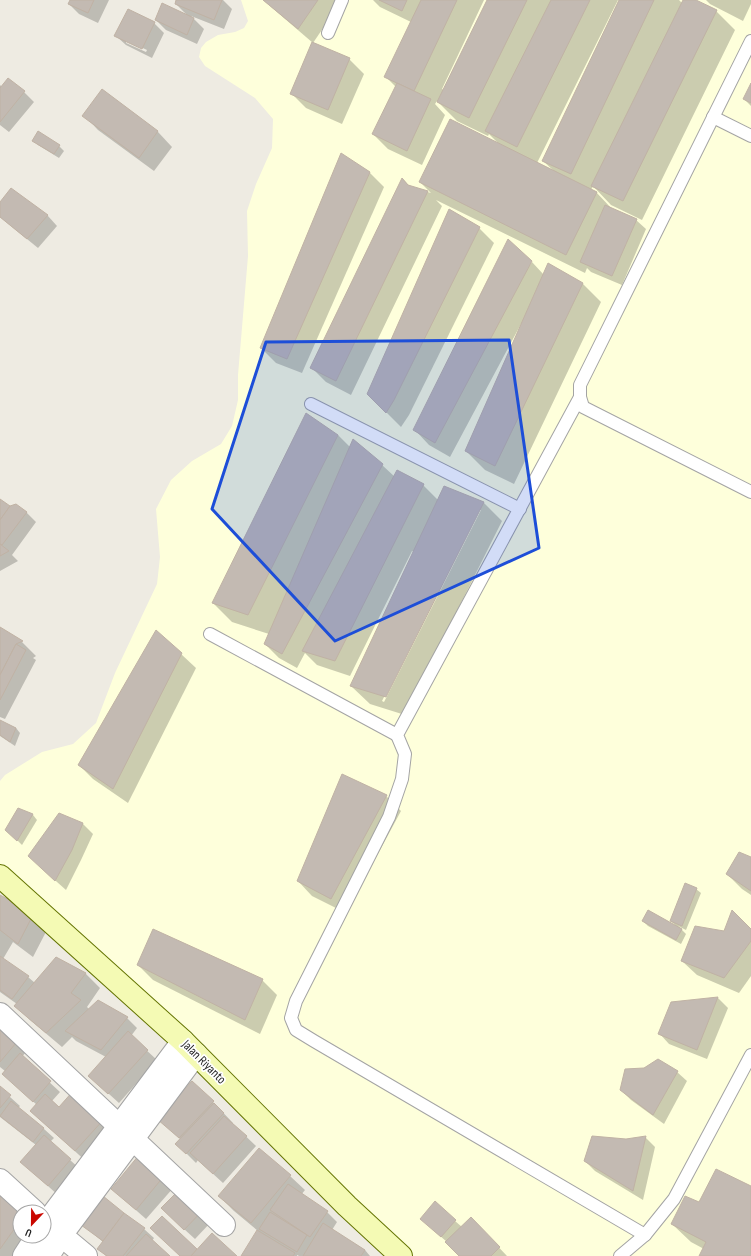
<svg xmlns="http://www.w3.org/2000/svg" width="751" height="1256" viewBox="0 0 751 1256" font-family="'Sofia Sans Condensed',sans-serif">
  <rect width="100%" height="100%" fill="#eeebe2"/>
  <path fill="#feffdb" d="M241 0H751V1256H401L0 876V781L5 775 42 752 73 744 96 723 115 673 157 584 160 557 156 509 171 480 192 461 221 444 232 426 238 400V375L248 256 247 211 256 184 272 148 273 119 255 98 205 66 199 57 201 48 206 42 218 35 235 32 244 28 248 21Z"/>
  <g fill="#0003" fill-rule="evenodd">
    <path d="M71 0H109L98 23 79 14 69 4Z"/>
    <path d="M177 0H223L232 9 224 29 191 16 204 29 197 44 166 30 156 20 188 16 176 4Z"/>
    <path d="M263 0H342L313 43Z"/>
    <path d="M373 0H484L442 89 444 90 488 0H618L537 163 554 171 543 161 620 0H679L682 3 684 0H693L716 11 735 30 642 220 611 205 593 186 591 190 596 192 613 210 636 220 646 229 622 285 591 272 587 268 585 273 436 200 442 206 351 395 326 382 311 367 403 179 410 187 431 193 420 182 500 145 489 134 488 136 457 121 437 101 435 104 445 115 422 165 388 149 373 134 396 87 386 77 411 22 380 7Z"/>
    <path d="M706 0H751V4L743 21 710 4Z"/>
    <path d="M154 23 164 33 152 58 126 45 116 36ZM126 40 147 50 146 52 126 43Z"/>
    <path d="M349 59 364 74 342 124 306 108 292 94Z"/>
    <path d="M0 85 2 87 24 92 34 102 9 132 0 125Z"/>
    <path d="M751 85V106L744 99Z"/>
    <path d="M102 91 158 132 172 147 154 171 98 130 84 115Z"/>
    <path d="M33 140 59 146 64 151 59 158 38 145Z"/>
    <path d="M369 172 384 187 302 373 276 363 261 348Z"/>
    <path d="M11 189 48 216 57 226 38 248 0 217V204Z"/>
    <path d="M479 228 494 243 409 415 401 427 368 394Z"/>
    <path d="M532 262 544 275 582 283 601 302 514 484 485 470 466 451 522 325 521 324 450 457 429 445 415 430Z"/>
    <path d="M338 435 351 448 382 465 395 477 423 485 438 500 483 502 502 521 405 715 370 704 351 686 414 552 412 551 350 676 317 665 305 653 297 668 279 658 265 644 269 634 232 622 213 603ZM478 510H481L384 702 382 701Z"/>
    <path d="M0 500 10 507 26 512 36 522 12 555 18 561 0 571Z"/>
    <path d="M0 628 22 642 36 656 33 658 36 660 5 719 0 717Z"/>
    <path d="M181 654 196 668 128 803 93 779 79 765Z"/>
    <path d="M0 721 16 728 20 733 15 746 0 736Z"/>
    <path d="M386 796 401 811 346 913 312 896 298 881Z"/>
    <path d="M19 809 33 815 37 820 22 845 7 830Z"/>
    <path d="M59 814 83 824 93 834 81 860 66 890 39 866Z"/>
    <path d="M751 858V895L742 889 727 874Z"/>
    <path d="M696 889 701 893 686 930 678 926 686 934 681 944 648 926 643 921 677 927 671 921Z"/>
    <path d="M0 896 48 928 33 957 13 942 3 959 28 977 35 983 56 959 86 974 100 988 87 1007 89 1009 98 1001 127 1018 137 1028 131 1036 157 1060 119 1103 99 1085 106 1057 76 1041 72 1037 62 1047 30 1020 15 1006 17 1004 0 992Z"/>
    <path d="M751 930V976L739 993 697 975 682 961 725 932Z"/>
    <path d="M138 965 262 980 277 995 260 1034 153 980Z"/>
    <path d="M718 998 728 1008 707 1059 669 1044 660 1034 672 1003Z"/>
    <path d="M0 1031 25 1053 22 1057 60 1092 52 1101 59 1108 74 1092 119 1133 90 1165 31 1111 37 1105 3 1074 5 1071 0 1067Z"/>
    <path d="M677 1072 687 1081 664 1124 631 1100 621 1090Z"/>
    <path d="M0 1088 20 1106 18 1108 44 1129 54 1138 50 1142 80 1169 58 1195 21 1162 36 1145 0 1117Z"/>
    <path d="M213 1102 233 1123V1124L256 1146 223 1183 198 1160 196 1163 177 1144 181 1140 169 1128Z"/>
    <path d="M645 1137 655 1147 643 1200 595 1171 585 1161 626 1140Z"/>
    <path d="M140 1157 174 1187 146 1219 112 1189Z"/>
    <path d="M290 1176 305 1190 301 1195 327 1212 337 1222 332 1230 365 1250 370 1256H299L297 1255V1256H242L258 1231 234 1211 219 1196Z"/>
    <path d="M751 1187V1256H701L704 1249 691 1242 672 1224 700 1204Z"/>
    <path d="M0 1198 20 1212V1236H34L20 1256H0Z"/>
    <path d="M202 1212 211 1222 195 1239 172 1218Z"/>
    <path d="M471 1218 507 1256H460L447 1242 431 1228 455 1221 462 1227Z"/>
    <path d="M83 1225 144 1229 154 1238 152 1241 169 1256H106L99 1249 103 1242Z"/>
  </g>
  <g fill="#c3bab2" stroke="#c0b2a4">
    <path d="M70 0H94L88 13 68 4Z"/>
    <path d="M176 0H222L214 20 175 4Z"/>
    <path d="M263 0H318L298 29Z"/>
    <path d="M379 0H407L402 11Z"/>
    <path d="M421 0H457L414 91 384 77Z"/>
    <path d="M487 0H527L469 118 437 102Z"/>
    <path d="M551 0H590L517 147 485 131Z"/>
    <path d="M619 0H654L571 174 542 161Z"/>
    <path d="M683 0H696L717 10 623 201 591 186Z"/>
    <path d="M162 3 194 18 187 35 155 20Z"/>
    <path d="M128 9 155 22 142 49 114 36Z"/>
    <path d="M312 42 350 58 328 110 290 94Z"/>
    <path d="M8 78 25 91 0 122V88Z"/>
    <path d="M397 83 431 99 407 151 372 134Z"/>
    <path d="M751 83V103L743 99Z"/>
    <path d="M102 89 158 131 139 158 82 116Z"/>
    <path d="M450 119 597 192 566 255 419 182Z"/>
    <path d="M38 131 60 145 54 154 32 141Z"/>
    <path d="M341 153 370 172 287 359 260 348Z"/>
    <path d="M402 178 408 185 428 191 336 381 310 368Z"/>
    <path d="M11 188 48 215 27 239 0 217V202Z"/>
    <path d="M605 205 637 219 612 276 580 262Z"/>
    <path d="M449 209 480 227 394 400 386 413 367 394Z"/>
    <path d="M508 239 532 261 435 443 413 430Z"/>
    <path d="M548 263 583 283 495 466 465 451Z"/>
    <path d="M306 413 338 435 248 615 212 603Z"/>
    <path d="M353 439 383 464 282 654 264 644Z"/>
    <path d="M397 470 424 484 335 661 302 651Z"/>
    <path d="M444 486 484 502 386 697 350 686Z"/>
    <path d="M0 499 10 506 0 520Z"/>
    <path d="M16 504 27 512 2 545 0 544V520L10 506Z"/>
    <path d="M0 544 9 551 0 556Z"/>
    <path d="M0 627 23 641 16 644 0 675Z"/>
    <path d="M156 630 182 653 113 789 78 765Z"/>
    <path d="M16 644 26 650 0 700V675Z"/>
    <path d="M0 720 16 728 10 742 0 735Z"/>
    <path d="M342 774 387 795 331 899 297 881Z"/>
    <path d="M18 808 33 814 17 841 5 830Z"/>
    <path d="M59 813 83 823 72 850 55 881 28 856Z"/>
    <path d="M739 852 751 857V891L726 874Z"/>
    <path d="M685 883 697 888 682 926 670 921Z"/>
    <path d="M0 895 34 913 18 944 0 930Z"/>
    <path d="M648 910 682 929 676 940 642 921Z"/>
    <path d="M732 910 751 929V941L724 978 681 961 695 926 724 931Z"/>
    <path d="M153 929 263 979 245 1020 137 965Z"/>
    <path d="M0 956 29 976 12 999 0 990Z"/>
    <path d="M56 957 86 973 71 993 81 1000 46 1033 14 1006Z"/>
    <path d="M718 997 697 1050 658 1034 671 1002Z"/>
    <path d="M98 1000 128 1017 101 1050 65 1031Z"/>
    <path d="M0 1029 16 1043 0 1062Z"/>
    <path d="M128 1031 148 1050 108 1094 88 1076Z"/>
    <path d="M20 1053 51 1081 33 1102 2 1074Z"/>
    <path d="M658 1059 678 1071 653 1115 620 1090 625 1069 644 1068Z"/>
    <path d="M192 1081 214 1101 179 1138 157 1119Z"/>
    <path d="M0 1086 11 1095 0 1108Z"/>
    <path d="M74 1090 105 1118 75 1151 30 1111 45 1094 59 1107Z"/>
    <path d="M11 1101 44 1128 33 1142 0 1116Z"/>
    <path d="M214 1103 224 1113 186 1154 175 1144Z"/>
    <path d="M224 1116 247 1136 213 1174 190 1153Z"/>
    <path d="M44 1135 71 1159 48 1186 20 1162Z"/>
    <path d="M592 1136 626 1139 646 1136 633 1191 584 1161Z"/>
    <path d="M259 1148 291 1175 251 1223 218 1196Z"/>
    <path d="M139 1155 164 1176 136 1210 111 1189Z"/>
    <path d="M716 1169 751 1186V1256H699L706 1242 671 1224 685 1196 699 1202Z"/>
    <path d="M288 1184 328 1211 310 1237 270 1210Z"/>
    <path d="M179 1190 202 1211 184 1230 161 1208Z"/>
    <path d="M0 1196 22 1212H20V1221L0 1249Z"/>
    <path d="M103 1196 124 1213 103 1241 81 1225Z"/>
    <path d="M435 1201 456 1220 441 1237 420 1219Z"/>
    <path d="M270 1212 307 1235 297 1252 259 1229Z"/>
    <path d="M124 1213 145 1228 123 1256H107L97 1249Z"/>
    <path d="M162 1216 197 1249 191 1256H180L150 1228Z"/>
    <path d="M471 1217 500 1247 491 1256H459L445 1242Z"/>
    <path d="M323 1223 365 1250 361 1256H303Z"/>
    <path d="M257 1230 295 1253 293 1256H241Z"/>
    <path d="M212 1233 237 1256H191Z"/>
    <path d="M146 1234 170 1256H126Z"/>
  </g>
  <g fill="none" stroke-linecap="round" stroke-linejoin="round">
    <g stroke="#a4a4a4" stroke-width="14">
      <g id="lane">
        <path d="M328 33 342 0"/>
        <path d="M751 41 580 385V397L583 407 751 492"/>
        <path d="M713 117 751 136"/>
        <path d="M580 397 397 735 405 754 402 779 389 817 296 1001 291 1018 296 1030 314 1041 645 1235"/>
        <path d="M311 404 520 509"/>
        <path d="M210 634 397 735"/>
        <path d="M620 1256 645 1235 674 1199 751 1055"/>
      </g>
    </g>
    <g stroke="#a4a4a4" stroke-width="24">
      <g id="street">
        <path d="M0 1014 224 1225"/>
        <path d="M0 1180 35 1212"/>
        <path d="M44 1226 183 1041"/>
        <path d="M50 1226 86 1256"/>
        <path d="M24 1256 37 1236"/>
        <path d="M48 1256 62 1234 196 1054"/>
      </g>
    </g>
    <g stroke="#657503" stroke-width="24">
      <path id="secondary" d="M0 876 183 1041 347 1206 401 1256"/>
    </g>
    <use href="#lane" stroke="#fff" stroke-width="12"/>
    <use href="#street" stroke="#fff" stroke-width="22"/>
    <use href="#secondary" stroke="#f4fab4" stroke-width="22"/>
  </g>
  <path fill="#1d4ed8" fill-opacity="0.2" stroke="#1d4ed8" stroke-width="3" stroke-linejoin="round" d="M509 340 539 548 335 641 212 509 266 342Z"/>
  <g text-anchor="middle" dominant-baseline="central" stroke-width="3.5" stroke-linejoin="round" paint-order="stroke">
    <g font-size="13" fill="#1d1d1d" stroke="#fff">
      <text transform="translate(204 1062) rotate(45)">Jalan Riyanto</text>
    </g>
  </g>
  <g transform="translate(32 1224) rotate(202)"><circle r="19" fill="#ffffff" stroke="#a5a5a5"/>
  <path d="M0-3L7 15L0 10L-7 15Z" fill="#ca0700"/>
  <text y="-6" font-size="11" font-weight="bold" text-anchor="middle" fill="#1d1d1d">U</text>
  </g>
</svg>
